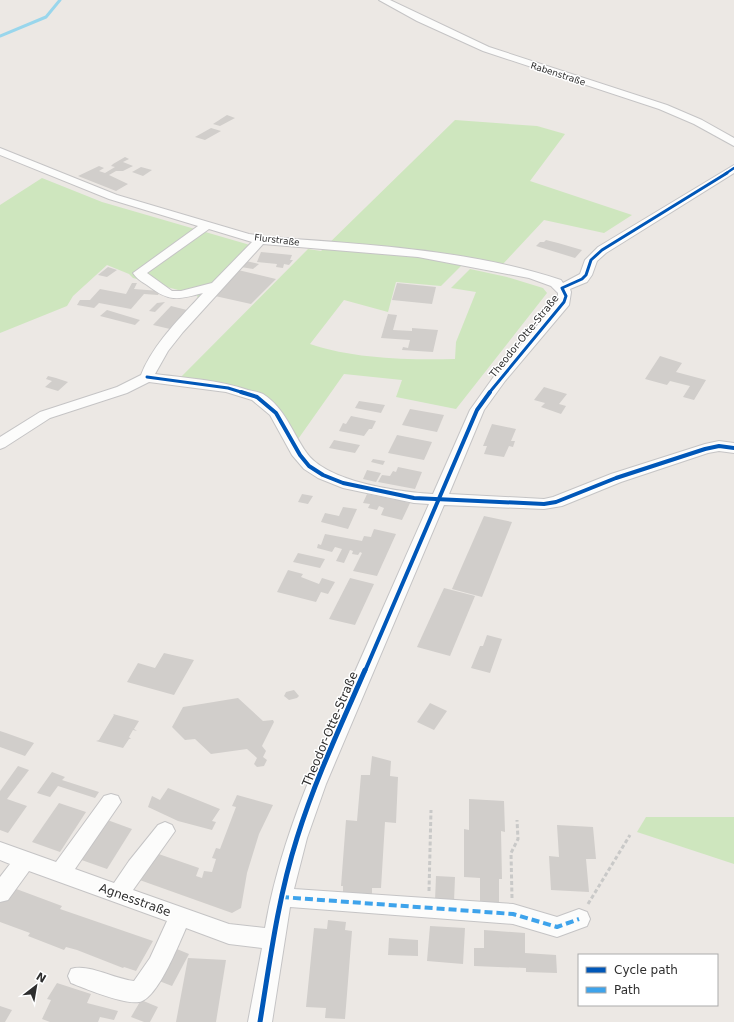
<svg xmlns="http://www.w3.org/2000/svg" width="734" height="1022" viewBox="0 0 734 1022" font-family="'DejaVu Sans',sans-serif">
  <rect width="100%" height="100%" fill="#ece8e4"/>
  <g fill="#cee6be">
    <path d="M455 120 537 126 565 134 530 181 632 215 604 233 544 220 502 265 467 260 441 286 396 282 388 312 344 300 310 344C354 359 409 360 455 359L456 342 476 292 451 288 470 269 507 277 543 288 547 293 456 409 396 397 402 380 344 374 296 442 272 404 179 379 308 249 321 251Z"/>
    <path d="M42 178 102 202 250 245 198 299 197 295 133 278 129 274 107 265 73 296 67 306 0 333V205Z"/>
    <path d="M646 817H734V864L637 832Z"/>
  </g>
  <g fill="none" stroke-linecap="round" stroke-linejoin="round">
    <path stroke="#99d6ec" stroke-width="3" d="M0 36 46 17 60 0"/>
  </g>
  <g fill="#d1cecb">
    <path d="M227 115 235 118 220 126 213 124Z"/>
    <path d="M211 128 221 131 205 140 195 137Z"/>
    <path d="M125 157 129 159 123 162 133 166 123 171H116L109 175 128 184 116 191 78 176 99 166 104 168 99 171 105 173 115 167 111 166 113 164Z"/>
    <path d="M141 167 152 170 143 176 132 172Z"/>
    <path d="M546 240 558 243 582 250 575 258 536 246 540 242H544Z"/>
    <path d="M261 252 292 255 290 260H293L289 265 284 264 283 268 276 267 277 264 257 262Z"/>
    <path d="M246 261 259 264 253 269 241 267Z"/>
    <path d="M108 267 117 270 107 277 98 275Z"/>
    <path d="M238 270 276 279 251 304 215 296Z"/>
    <path d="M132 283H137L134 289 160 291 158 295 144 294 131 309 99 303 94 308 77 305 80 300H90L100 289 126 294Z"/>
    <path d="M397 283 436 287 432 304 392 300Z"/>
    <path d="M165 302 155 312 149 311 157 303Z"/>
    <path d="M171 306 187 310 170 329 153 325Z"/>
    <path d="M107 310 140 320 135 325 100 316Z"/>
    <path d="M388 314 397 315 393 330 412 331V328L438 330 433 352 402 350 403 347 408 348 410 340 381 338Z"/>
    <path d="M660 356 682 363 676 372 706 380 694 400 683 397 690 386 670 381 667 385 645 379Z"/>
    <path d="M48 376 56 378 68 382 58 391 45 387 52 381 46 379Z"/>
    <path d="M544 387 567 394 559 404 566 406 561 414 541 407 545 403 534 400Z"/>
    <path d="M359 401 385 405 381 413 355 408Z"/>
    <path d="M410 409 444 415 437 432 402 425Z"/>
    <path d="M351 416 376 421 372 429H369L364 436 339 431 343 423 346 424Z"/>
    <path d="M492 424 516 429 511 441H515L513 447 509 446 504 457 484 454 487 446H483Z"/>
    <path d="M397 435 432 442 424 460 388 453Z"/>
    <path d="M334 440 360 445 355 453 329 448Z"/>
    <path d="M373 459 385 461 383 465 371 462Z"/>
    <path d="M398 467 422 472 415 489 378 482 382 475 390 476 393 471 396 472Z"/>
    <path d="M367 470 381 473 376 482 363 479Z"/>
    <path d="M302 494 313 496 308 504 298 502Z"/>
    <path d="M367 494 396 500 397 498 406 500 405 502 410 503 402 520 381 515 384 508 379 506 377 510 368 508 370 504 363 503Z"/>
    <path d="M343 507 357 509 348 529 321 522 325 513 339 516Z"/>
    <path d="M484 516 512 522 482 597 452 589Z"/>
    <path d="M374 529 396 534 377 576 353 571 362 553 360 552 358 555 352 554 353 551 350 550 344 563 336 561 342 549 335 547 332 552 317 548 318 544 321 545 325 534 362 541 364 536 371 537Z"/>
    <path d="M298 553 325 559 320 568 293 562Z"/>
    <path d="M288 570 303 574 301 577 319 584 322 578 335 582 328 594 321 592 316 602 277 592Z"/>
    <path d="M350 578 374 584 355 625 329 619Z"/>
    <path d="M444 588 475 596 450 656 417 647Z"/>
    <path d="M487 635 502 639 490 673 471 668 480 646H483Z"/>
    <path d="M164 653 194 660 174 695 127 682 138 663 155 668Z"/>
    <path d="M294 690 299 696 297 698 289 700 284 696 286 692Z"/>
    <path d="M238 698 263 721 273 720 274 722 262 746 266 751 263 757 267 760 264 766 257 767 254 764 257 758 247 749 211 754 195 739 185 740 172 727 183 707Z"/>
    <path d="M430 703 447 711 434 730 417 722Z"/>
    <path d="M113 714 139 721 134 729 137 731 133 730 129 737 131 739H129L123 748 96 741 99 740 114 715Z"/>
    <path d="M0 731 6 733 34 743 25 756 0 747Z"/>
    <path d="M372 756 391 761 390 776 398 777 396 823 385 822 381 888H372V897L343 895V886H341L346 820 357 821 361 775H370Z"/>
    <path d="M18 766 29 770 7 799 27 806 8 833 0 830V791Z"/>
    <path d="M52 772 65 777 62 780 99 792 95 798 58 786 50 797 37 793Z"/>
    <path d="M168 788 220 809 212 821 216 822 212 830 178 821 148 807 152 796 160 800Z"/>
    <path d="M237 795 273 805 259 834 247 873 241 908 232 913 134 878 150 851 199 868 196 876 202 878 204 871 212 872 216 859 212 858 216 848 220 849 236 807 232 806Z"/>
    <path d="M469 799 504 801 505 832 501 831 502 879H499V904L480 903V878L464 877V829L469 830Z"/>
    <path d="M59 803 86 812 60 852 32 842Z"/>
    <path d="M102 818 132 829 107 869 76 858Z"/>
    <path d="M557 825 593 827 596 859H586L589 892 551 890 549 856 559 857Z"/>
    <path d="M436 876 455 877 454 902 435 901Z"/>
    <path d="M11 887 62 906 60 909 153 941 136 971 124 967 123 968 77 950 66 947 64 950 28 936 30 933 0 922V903Z"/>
    <path d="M328 920 346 922 345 930 352 931 345 1019 325 1018 326 1008 306 1007 314 928 327 929Z"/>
    <path d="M430 926 465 928 463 964 427 961Z"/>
    <path d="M484 930 525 933V953L556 955 557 973 526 972V968L474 966V948H484Z"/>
    <path d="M389 938 418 940V956L388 955Z"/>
    <path d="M172 947 189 954 172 986 154 979Z"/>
    <path d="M188 958 226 960 216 1022H176Z"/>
    <path d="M57 983 91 994 87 1003 118 1011 114 1020 100 1017 98 1022H50L42 1019 51 1000 47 999Z"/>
    <path d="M141 1000 158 1007 150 1022H144L131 1017Z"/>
    <path d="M0 1006 12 1010 5 1022H0Z"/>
  </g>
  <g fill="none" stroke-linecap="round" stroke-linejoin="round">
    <g stroke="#c5c4c5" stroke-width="2">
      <g id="minor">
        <path d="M379 0H390L489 47 667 105 702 120 734 138V146L694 124 659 109 483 51 417 21Z"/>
        <path d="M0 148 117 195 249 234 270 237C367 245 468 249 561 280L563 283 580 274 585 260 598 247 734 165V173L606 253 597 261 592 275 587 282 570 289 571 292 569 305 505 381 484 410 449 494 544 499 553 497 611 474 705 444 719 441 734 443V453L719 451 708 453 621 482 562 506 544 509 444 505 326 784 307 838 294 889 513 904 557 917 579 909 587 912 590 919 587 926 557 937 513 924 290 907 272 1022H248L262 948 229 944 186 928C179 944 157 1000 139 1002 125 1005 86 989 71 983L68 976 71 969C87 963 115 979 134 981L150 958 167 921 29 871 8 900 0 902V877L10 864 0 860V842L56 862 104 796 111 794 118 796 121 802 75 869 114 883 129 861 158 825 165 822 172 825 175 831 133 890 229 924 265 928C279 845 313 769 346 692 374 629 401 567 429 504L414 503 343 488 318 478 304 469 292 455 270 415 252 400 226 392 149 382 127 393 50 418 5 447 0 449V437L40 412 117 387 141 375C153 344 181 317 203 293 177 300 169 302 147 285 142 282 136 278 133 273L198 226 109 199 0 155ZM209 229 252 242 212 283 181 291H172L147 273ZM263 244 418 257 529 278 551 286 558 293V301L495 375 470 410 433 494C399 492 326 482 306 452 292 432 285 408 263 394 259 392 253 391 248 390 218 380 186 378 155 374L168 351 183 332Z"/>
      </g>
    </g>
    <g stroke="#c9c9c8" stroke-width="3" stroke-dasharray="4 2.5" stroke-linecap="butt">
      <path d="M429 891 431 810"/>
      <path d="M512 898 511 853 518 839 517 820"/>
      <path d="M588 904 630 835"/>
    </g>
    <use href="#minor" fill="#fcfcfb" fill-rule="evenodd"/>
    <path stroke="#3ea3eb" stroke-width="4" stroke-dasharray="8 4" stroke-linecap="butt" d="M281 897 513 914 557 927 579 919"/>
    <g stroke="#fff" stroke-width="4">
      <path id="cycleway-far3" d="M725 174 734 168"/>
    </g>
    <g stroke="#fff" stroke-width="5">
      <g id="cycleway-far2">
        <path d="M147 377 228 388 244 393"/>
        <path d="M489 393 564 302 566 296 562 288 582 279 586 275 591 260 602 250 727 173"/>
      </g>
    </g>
    <g stroke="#fff" stroke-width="6">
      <g id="cycleway-far1">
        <path d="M241 392 257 397 276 413 300 455 309 466 323 475 343 483 414 498 544 504 556 502 616 478 705 449 719 446 734 448"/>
        <path d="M365 671 477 410 490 392"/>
      </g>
    </g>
    <g stroke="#fff" stroke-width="8">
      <path id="cycleway" d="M260 1022C270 960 278 898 297 838 315 780 341 725 365 670"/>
    </g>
    <use href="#cycleway-far3" stroke="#0057b8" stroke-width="2.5"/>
    <use href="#cycleway-far2" stroke="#0057b8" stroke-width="3"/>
    <use href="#cycleway-far1" stroke="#0057b8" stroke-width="4"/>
    <use href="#cycleway" stroke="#0057b8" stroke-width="5"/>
  </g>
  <g text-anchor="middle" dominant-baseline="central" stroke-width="3" stroke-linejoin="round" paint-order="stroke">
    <g font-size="9" fill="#2e2e2e" stroke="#fff">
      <text transform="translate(558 74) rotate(18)">Rabenstraße</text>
      <text transform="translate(277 240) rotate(7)">Flurstraße</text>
    </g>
    <g font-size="10" fill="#2e2e2e" stroke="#fff">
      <text transform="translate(524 336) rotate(-51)">Theodor-Otte-Straße</text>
    </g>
    <g font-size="12" fill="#2e2e2e" stroke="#fff">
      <text transform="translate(330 729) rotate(-67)">Theodor-Otte-Straße</text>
      <text transform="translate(135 900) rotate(20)">Agnesstraße</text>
    </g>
  </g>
  <rect x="578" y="954" width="140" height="52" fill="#ffffff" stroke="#ababab"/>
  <rect x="586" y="967" width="20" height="6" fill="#0057b8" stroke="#ababab"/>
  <text x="614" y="974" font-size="12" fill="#2e2e2e">Cycle path</text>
  <rect x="586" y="987" width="20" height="6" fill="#3ea3eb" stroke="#ababab"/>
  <text x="614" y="994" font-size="12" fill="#2e2e2e">Path</text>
  <g transform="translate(36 986) rotate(31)" stroke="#ffffff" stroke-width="3" paint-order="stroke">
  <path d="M0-3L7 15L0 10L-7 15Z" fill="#2e2e2e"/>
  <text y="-6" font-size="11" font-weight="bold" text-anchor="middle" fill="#2e2e2e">N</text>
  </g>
</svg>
